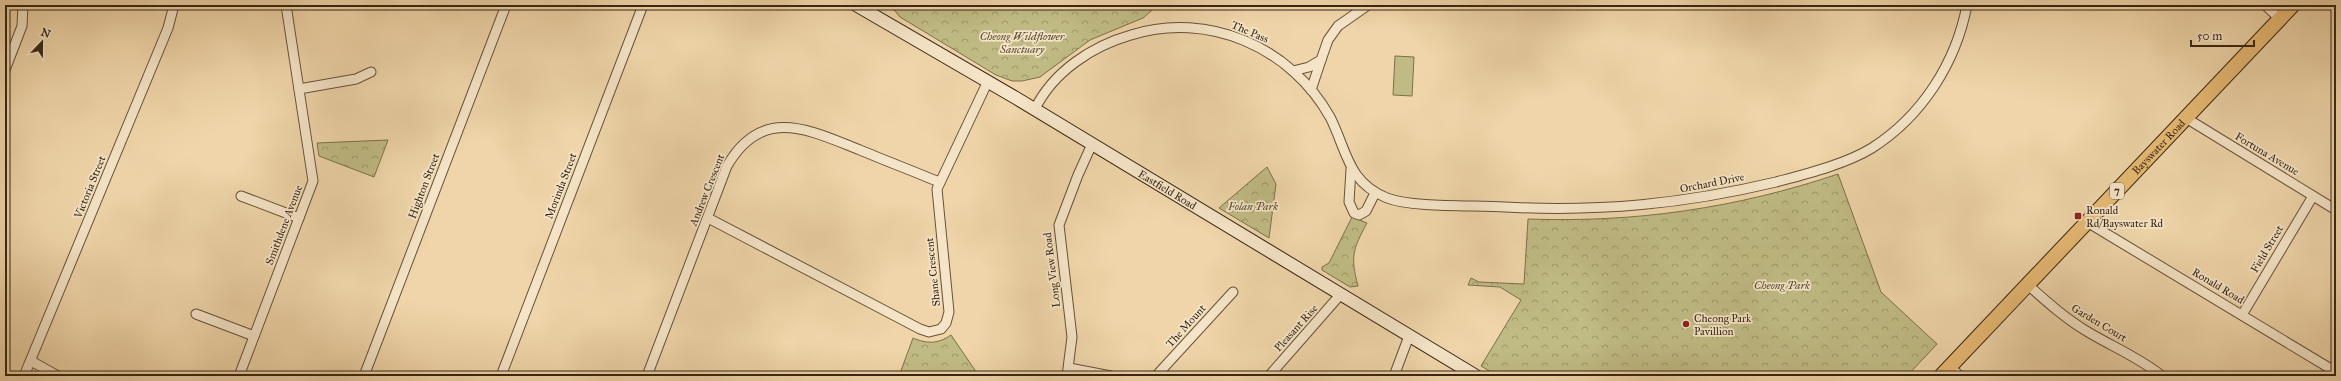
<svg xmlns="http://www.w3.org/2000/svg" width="2341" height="381" viewBox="0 0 2341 381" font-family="'IM FELL Great Primer',serif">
  <defs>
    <pattern id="park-crowns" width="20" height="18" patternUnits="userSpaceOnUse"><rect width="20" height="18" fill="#c0bb84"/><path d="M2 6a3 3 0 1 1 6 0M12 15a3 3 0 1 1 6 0" fill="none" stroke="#9d986b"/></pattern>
  </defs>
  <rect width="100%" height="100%" fill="#efd5a9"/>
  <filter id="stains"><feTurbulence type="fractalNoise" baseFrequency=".005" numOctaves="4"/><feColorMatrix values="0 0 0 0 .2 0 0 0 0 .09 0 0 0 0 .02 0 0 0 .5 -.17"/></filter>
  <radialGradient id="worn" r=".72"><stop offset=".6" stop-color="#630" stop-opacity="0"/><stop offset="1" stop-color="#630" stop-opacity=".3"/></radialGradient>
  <path fill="#c0bb84" stroke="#7c704c" d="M1395 56 1414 57 1412 96 1393 95Z"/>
  <g fill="url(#park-crowns)" stroke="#7c704c">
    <path d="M890 5H1158L1143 18 1090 40 1040 77 1022 81H1012L996 75 900 17Z"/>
    <path d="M388 140 374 177 319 156 317 143Z"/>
    <path d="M1267 167 1276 184 1269 238 1219 208Z"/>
    <path d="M1838 174 1881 292 1937 344 1907 376H1498L1481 366 1521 300 1500 287 1468 285 1471 278 1479 282 1524 284 1528 219C1635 223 1737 208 1838 174Z"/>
    <path d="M1352 217 1367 223C1353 249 1350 256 1358 286L1350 287 1322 270V267L1329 263Z"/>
    <path d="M951 335 979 376H899L913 338C927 344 938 344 951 335Z"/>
  </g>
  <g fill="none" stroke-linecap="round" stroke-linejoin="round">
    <g stroke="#655239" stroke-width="11">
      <g id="street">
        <path d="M2265 5 2280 19"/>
        <path d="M5 70 22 26 23 5"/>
        <path d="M1293 71 1309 67 1321 60 1328 40 1338 26 1368 5"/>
        <path d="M299 89 356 79 371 72"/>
        <path d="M1311 90 1321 60"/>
        <path d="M1035 109C1053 72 1092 46 1131 35 1208 11 1291 47 1330 117 1347 150 1347 182 1387 198 1413 208 1475 205 1505 207 1600 212 1684 204 1776 182 1806 174 1846 164 1872 148 1922 116 1956 63 1967 5"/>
        <path d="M2186 118 2336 210"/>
        <path d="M1351 169 1349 202 1354 213 1359 215 1366 211 1375 193"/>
        <path d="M241 196 299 218"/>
        <path d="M708 218 920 329 929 332 941 329 946 323 949 312 937 189 988 81"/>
        <path d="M2087 222 2336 372"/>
        <path d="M2028 285C2047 302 2066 319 2088 332 2113 347 2140 358 2162 376"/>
        <path d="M196 314 254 336"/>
        <path d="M2242 315 2313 196"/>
        <path d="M31 361 58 376"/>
        <path d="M1950 367 1960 376"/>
        <path d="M1069 368 1111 376"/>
        <path d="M24 376 168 28 174 5"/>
        <path d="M239 376 313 181 286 5"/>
        <path d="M364 376 506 5"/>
        <path d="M501 376 643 5"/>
        <path d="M647 376 727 166C762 105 809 130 860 150 886 161 913 171 939 182"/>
        <path d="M1067 376 1072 337 1059 225 1078 175 1092 144"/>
        <path d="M1156 376 1233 292"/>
        <path d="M1269 376 1340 295"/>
        <path d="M1394 376 1409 336"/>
      </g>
    </g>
    <g stroke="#372614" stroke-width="14">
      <g id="secondary">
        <path id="s1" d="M856 5 1016 98 1476 376"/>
      </g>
    </g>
    <g stroke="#372614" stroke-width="16">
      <g id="primary">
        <path id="s2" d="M1941 376 2293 5"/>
      </g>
    </g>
    <use href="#street" stroke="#f5e4c7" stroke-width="9"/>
    <use href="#secondary" stroke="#f5e4c7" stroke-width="12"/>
    <use href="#primary" stroke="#e8ba74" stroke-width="14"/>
  </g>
  <g fill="#8f2418" stroke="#f5e4c7" stroke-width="1.5">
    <rect x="2074" y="212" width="8" height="8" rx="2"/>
    <circle cx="1686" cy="324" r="4"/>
  </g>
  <g text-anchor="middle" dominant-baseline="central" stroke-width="3.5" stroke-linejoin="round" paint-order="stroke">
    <rect fill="#f5e4c7" stroke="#705f4a" stroke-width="1" x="2110" y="183" width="14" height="16" rx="3"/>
    <g font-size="10" font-weight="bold" fill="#372614">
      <text x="2117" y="191">7</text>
    </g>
    <g font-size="11" fill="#372614" stroke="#f5e4c7">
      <text transform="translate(1250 32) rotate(23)">The Pass</text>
      <text stroke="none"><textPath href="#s2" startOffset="316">Bayswater Road</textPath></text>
      <text transform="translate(2267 154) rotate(31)">Fortuna Avenue</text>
      <text transform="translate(1712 183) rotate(-11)">Orchard Drive</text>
      <text transform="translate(424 186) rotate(-69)">Highton Street</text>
      <text transform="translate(561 186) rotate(-69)">Morinda Street</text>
      <text transform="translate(90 187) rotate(-68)">Victoria Street</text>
      <text stroke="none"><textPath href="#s1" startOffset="362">Eastfield Road</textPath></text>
      <text transform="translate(707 190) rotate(-68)">Andrew Crescent</text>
      <text transform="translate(284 225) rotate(-69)">Smithdene Avenue</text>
      <text transform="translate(2267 249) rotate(-59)">Field Street</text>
      <text transform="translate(1052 270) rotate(-97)">Long View Road</text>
      <text transform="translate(933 272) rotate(-96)">Shane Crescent</text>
      <text transform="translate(2218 286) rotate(31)">Ronald Road</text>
      <text transform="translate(2099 323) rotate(31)">Garden Court</text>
      <text transform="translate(1186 326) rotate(-48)">The Mount</text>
      <text transform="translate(1296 328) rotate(-48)">Pleasant Rise</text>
    </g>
    <g font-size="11" font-style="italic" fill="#594b30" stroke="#f5e4c7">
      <text x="1022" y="36">Cheong Wildflower<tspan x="1022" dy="13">Sanctuary</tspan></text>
      <text x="1253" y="206">Folan Park</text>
      <text x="1782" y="285">Cheong Park</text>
    </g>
    <g font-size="11" fill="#372614" stroke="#f5e4c7" text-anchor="start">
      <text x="2086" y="210">Ronald<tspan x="2086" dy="13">Rd/Bayswater Rd</tspan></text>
      <text x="1694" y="318">Cheong Park<tspan x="1694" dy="13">Pavillion</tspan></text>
    </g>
  </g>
  <rect width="2341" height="381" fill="none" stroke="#efd5a9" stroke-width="20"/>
  <rect x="6" y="6" width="2329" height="369" fill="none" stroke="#372614" stroke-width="2"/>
  <rect x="10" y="10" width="2321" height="361" fill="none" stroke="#372614"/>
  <g transform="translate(42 42) rotate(22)" stroke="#f5e4c7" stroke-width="3" paint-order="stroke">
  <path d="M0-3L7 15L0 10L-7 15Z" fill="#372614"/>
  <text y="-6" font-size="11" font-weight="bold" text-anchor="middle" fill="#372614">N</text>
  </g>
  <path d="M2191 40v6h63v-6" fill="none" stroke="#372614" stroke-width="2"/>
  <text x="2197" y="40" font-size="12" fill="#372614" stroke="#f5e4c7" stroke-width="3" paint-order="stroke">50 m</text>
  <rect width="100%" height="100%" filter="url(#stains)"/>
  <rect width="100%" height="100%" fill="url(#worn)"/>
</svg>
